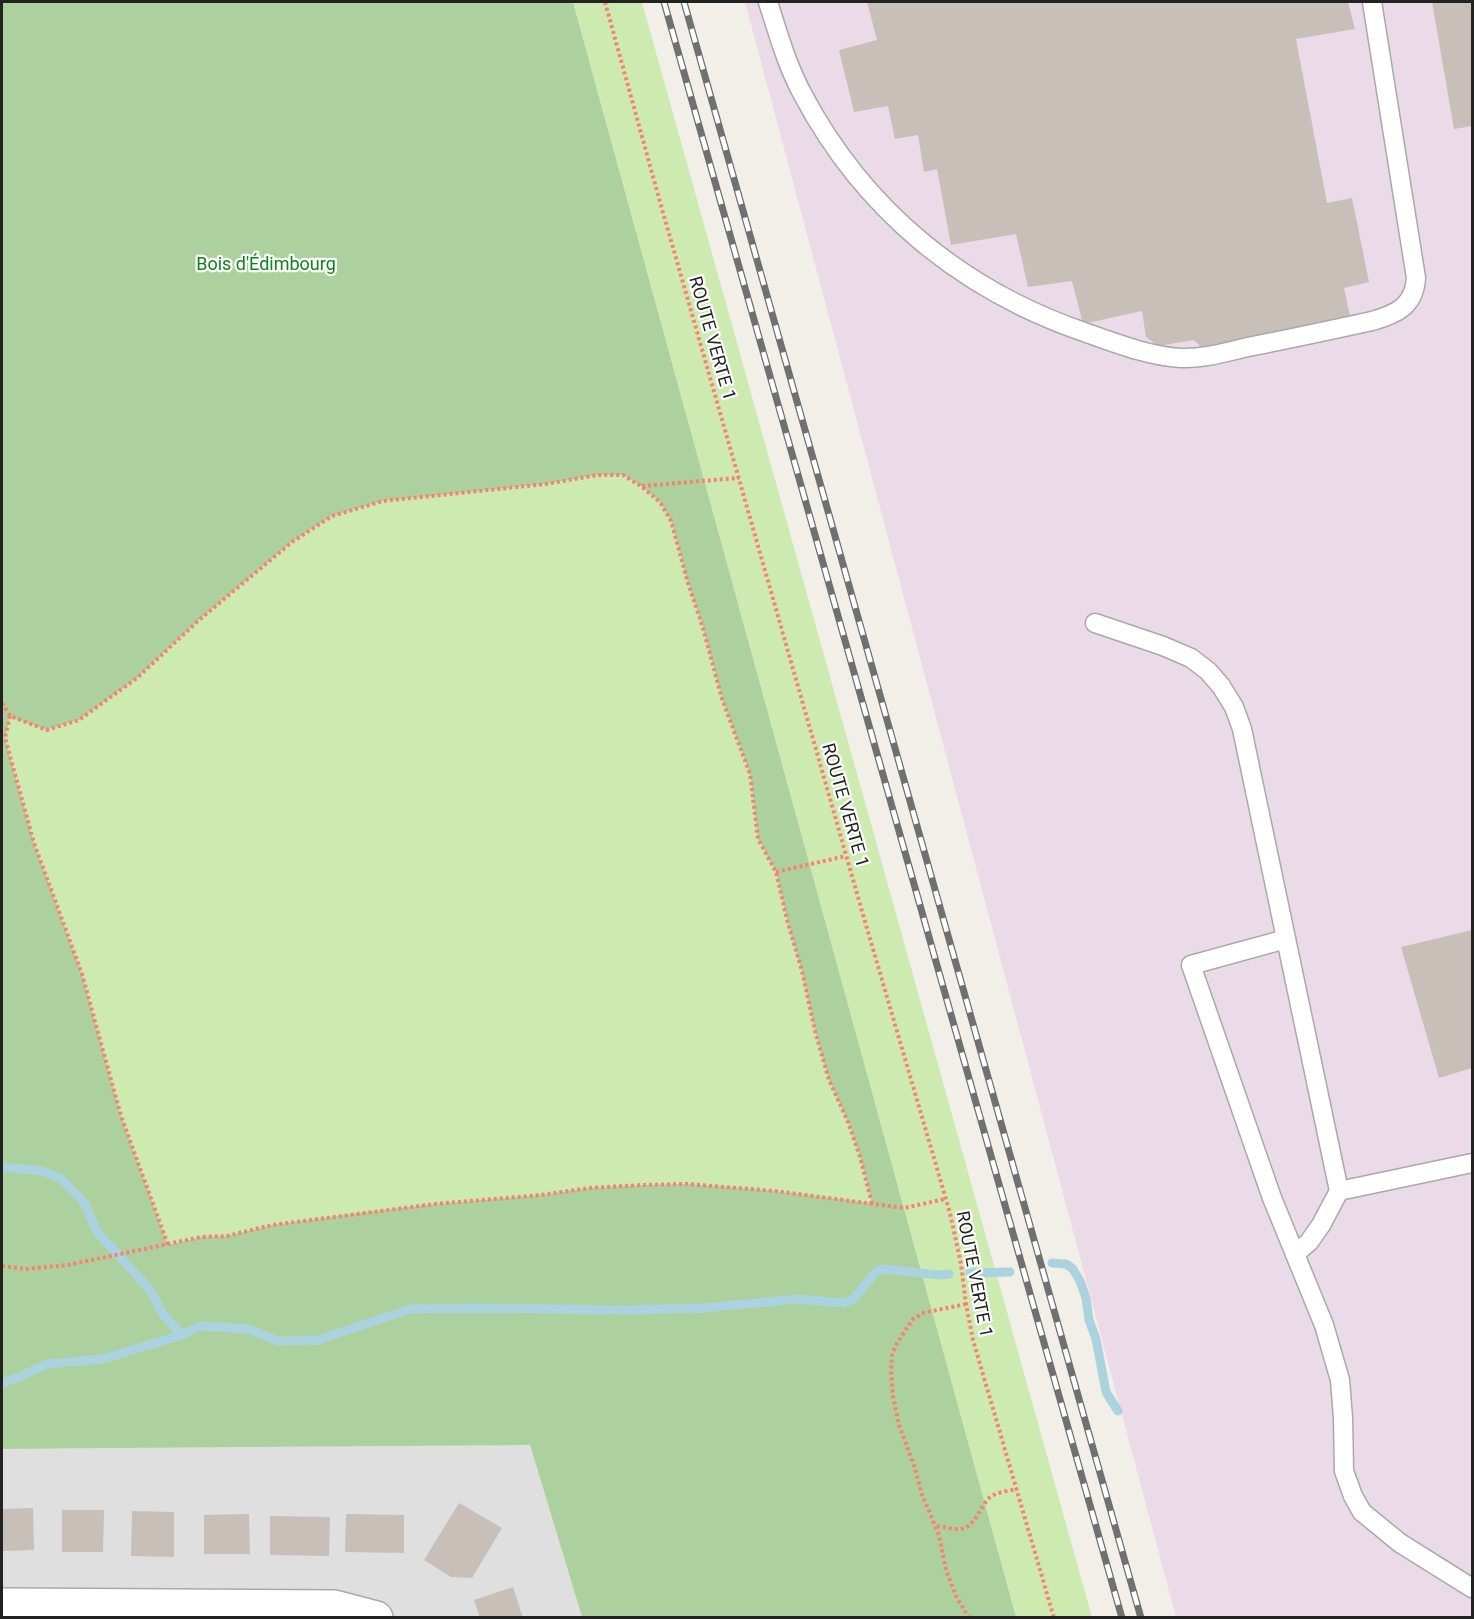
<svg xmlns="http://www.w3.org/2000/svg" width="1474" height="1619" viewBox="0 0 1474 1619" font-family="Roboto,sans-serif">
  <rect width="100%" height="100%" fill="#f2efe9"/>
  <path fill="#e0dfdf" d="M530 1445 582 1617H2V1449Z"/>
  <path fill="#ebdbe8" d="M745 2H1472V1617H1176Z"/>
  <g fill="#cdebb0">
    <path d="M573 2H642L1092 1617H1016Z"/>
    <path d="M598 475H623L641 486 660 502 671 521 688 583 703 628 722 699 750 774 758 839 776 872 787 920 802 971 815 1031 829 1079 848 1122 860 1157 872 1204 775 1191 540 1195 490 1199 373 1211 272 1225 227 1236 201 1237 168 1245 121 1116 82 974 34 843 5 738 10 716 47 730 79 720 137 678 199 620 292 542 332 516 383 501 546 484Z"/>
  </g>
  <path fill="#add19e" fill-rule="evenodd" d="M2 2H573L1016 1617H582L530 1445 2 1449ZM598 475H623L641 486 660 502 671 521 688 583 703 628 722 699 750 774 758 839 776 872 787 920 802 972 815 1031 829 1080 848 1122 860 1157 872 1203 775 1191 729 1187 687 1184 642 1185 590 1188 540 1195 435 1204 373 1211 272 1225 227 1236 201 1237 168 1245 121 1116 82 974 34 843 5 738 10 717 47 730 79 720 137 678 199 620 292 542 332 516 383 501 546 484Z"/>
  <g fill="none" stroke-linecap="round" stroke-linejoin="round">
    <g stroke="#aad3df" stroke-width="9">
      <path d="M2 1167 42 1171 60 1178 83 1201 98 1233 151 1291 163 1314 182 1335"/>
      <path d="M1052 1263 1066 1264 1073 1269 1080 1281 1086 1298 1089 1320 1096 1339 1106 1392 1118 1411"/>
      <path d="M970 1273 1010 1272"/>
      <path d="M2 1383 19 1377 47 1364 103 1359 182 1335 200 1326 249 1329 278 1341 318 1340 410 1309 481 1308 621 1310 704 1308 797 1299 844 1303 853 1299 876 1272 879 1270 885 1269 939 1275 949 1274"/>
    </g>
  </g>
  <g fill="#c7bfb8">
    <path d="M867 2H1348L1355 29 1296 39 1327 203 1352 198 1369 282 1344 288 1351 321 1205 351 1194 340 1158 346 1146 337 1142 311 1083 324 1072 281 1028 287 1016 234 951 245 937 169 924 172 918 135 895 139 888 106 854 112 839 50 877 40Z"/>
    <path d="M1432 2H1472V126L1454 129Z"/>
    <path d="M1472 930V1068L1439 1078 1401 947Z"/>
    <path d="M459 1503 502 1528 472 1578 451 1577 424 1560Z"/>
    <path d="M33 1508 34 1550 2 1551V1509Z"/>
    <path d="M62 1510H104L103 1552H62Z"/>
    <path d="M132 1511 174 1512V1557L131 1556Z"/>
    <path d="M249 1514 250 1554H204V1515Z"/>
    <path d="M346 1514 404 1515V1553L345 1552Z"/>
    <path d="M270 1516 330 1517 329 1556 270 1555Z"/>
    <path d="M513 1587 523 1618H480L474 1600Z"/>
  </g>
  <g fill="none" stroke-linecap="round" stroke-linejoin="round">
    <g stroke="#a9a9a9" stroke-width="21">
      <g id="lane">
        <path d="M768 2C778 33 787 66 803 95 864 210 962 290 1084 332 1115 343 1148 356 1181 358 1203 359 1226 352 1248 347 1289 339 1331 330 1372 321 1397 314 1414 306 1416 278L1372 2"/>
        <path d="M1095 623 1163 646 1191 658 1208 671 1221 686 1234 707 1242 729 1339 1191 1472 1163"/>
        <path d="M1286 939 1191 965 1272 1198 1324 1325 1340 1380 1343 1418 1344 1471 1353 1496 1362 1512 1400 1543 1472 1588"/>
        <path d="M1295 1254 1309 1242 1321 1225 1339 1191"/>
      </g>
    </g>
    <g stroke="#a9a9a9" stroke-width="36">
      <path id="street" d="M2 1605 334 1607 376 1618"/>
    </g>
    <g stroke="#fa8072" stroke-width="4" stroke-dasharray="3 3" stroke-linecap="butt">
      <path d="M605 2 660 202 866 925 950 1213 961 1264 966 1304 973 1340 1054 1618"/>
      <path d="M642 486 739 478"/>
      <path d="M2 703 10 716 47 730 79 720 137 678 199 620 292 542 332 516 383 501 546 484 598 475H623L641 486 660 502 671 521 688 583 703 628 722 699 750 774 758 839 776 872 787 920 802 971 815 1031 829 1080 848 1122 860 1157 872 1204"/>
      <path d="M10 716 5 738 34 843 82 974 121 1116 168 1245"/>
      <path d="M776 872 846 856"/>
      <path d="M2 1266 25 1269 68 1265 201 1237 227 1236 272 1225 435 1204 540 1195 590 1188 642 1185 687 1184 775 1191 904 1208 945 1199"/>
      <path d="M966 1304 923 1313 912 1320 896 1345 892 1355 891 1373 893 1396 899 1425 915 1468 922 1495 939 1535 946 1570 956 1596 969 1618"/>
      <path d="M937 1526C945 1527 957 1531 965 1528 975 1524 982 1505 989 1498 996 1492 1008 1491 1017 1489"/>
    </g>
    <use href="#lane" stroke="#fff" stroke-width="18"/>
    <use href="#street" stroke="#fff" stroke-width="33"/>
    <g stroke="#707070" stroke-width="7">
      <g id="rail">
        <path d="M664 2 1122 1618"/>
        <path d="M684 2 1141 1618"/>
      </g>
    </g>
    <use href="#rail" stroke="#fff" stroke-width="4.5" stroke-dasharray="14" stroke-linecap="butt"/>
  </g>
  <g text-anchor="middle" dominant-baseline="central" stroke-width="4.5" stroke-linejoin="round" paint-order="stroke">
    <g font-size="18" fill="#0c8416" stroke="#fff">
      <text x="266" y="263">Bois d'Édimbourg</text>
    </g>
    <g font-size="18" fill="#222" stroke="#fff">
      <text transform="translate(713 338) rotate(74)">ROUTE VERTE 1</text>
      <text transform="translate(846 805) rotate(74)">ROUTE VERTE 1</text>
      <text transform="translate(975 1274) rotate(79)">ROUTE VERTE 1</text>
    </g>
  </g>
  <rect width="1474" height="1619" fill="none" stroke="#222222" stroke-width="6"/>
</svg>
